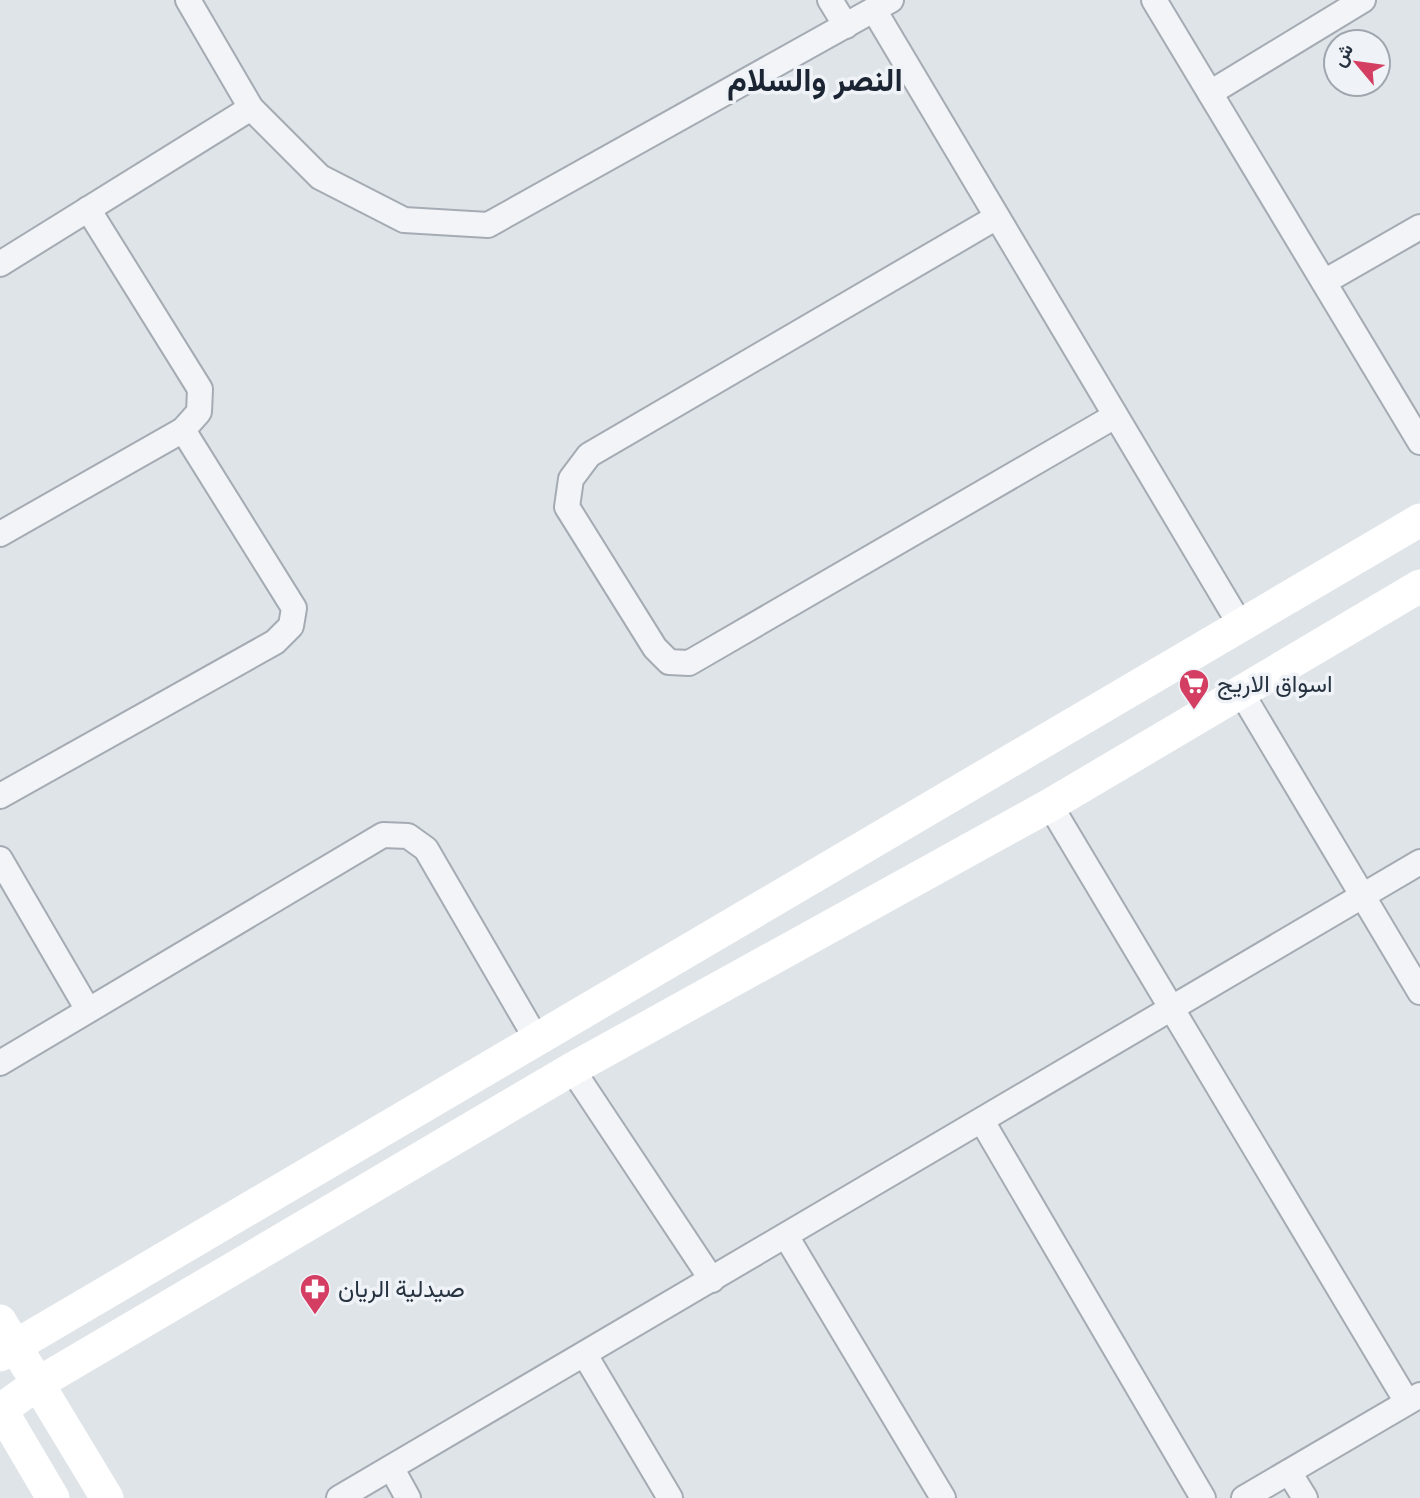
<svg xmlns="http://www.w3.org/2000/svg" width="1420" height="1498" viewBox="0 0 1420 1498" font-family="'Roboto Condensed',Vazirmatn,sans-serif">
  <rect width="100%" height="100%" fill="#dfe4e9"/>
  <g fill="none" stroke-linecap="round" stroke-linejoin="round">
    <g stroke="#a4abb3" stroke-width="28">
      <g id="street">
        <path d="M188 0 251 108 320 177 404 220 488 225 891 0"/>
        <path d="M830 0 846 26"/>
        <path d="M1154 0 1420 442"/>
        <path d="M874 10 1241 626"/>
        <path d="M1210 93 1363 0"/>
        <path d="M997 217 589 455 571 479 567 507 655 648 669 662 689 663 1115 416"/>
        <path d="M0 264 251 108"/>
        <path d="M1324 282 1420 227"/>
        <path d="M0 534 183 430 199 412 200 389 88 209"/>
        <path d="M1241 692 1420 992"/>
        <path d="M0 796 275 642 291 626 294 608 183 430"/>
        <path d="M1050 805 1407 1402"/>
        <path d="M0 859 88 1010"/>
        <path d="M0 1063 383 835 408 836 426 849 537 1040"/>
        <path d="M572 1069 712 1280"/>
        <path d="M982 1121 1203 1498"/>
        <path d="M786 1236 943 1498"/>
        <path d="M585 1355 670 1498"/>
        <path d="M392 1469 408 1498"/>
        <path d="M1289 1472 1305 1498"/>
        <path d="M339 1498 1420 862"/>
        <path d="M1244 1498 1420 1395"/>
      </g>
    </g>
    <use href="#street" stroke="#f2f4f7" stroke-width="24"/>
    <g stroke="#fff" stroke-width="33">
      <path d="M0 1321 107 1498"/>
      <path d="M0 1355 1420 520"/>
      <path d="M0 1408 53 1498"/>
      <path d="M1 1410 37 1384 572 1069 1050 805 1420 586"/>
    </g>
  </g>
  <defs>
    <g id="supermarket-pin" transform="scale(1.575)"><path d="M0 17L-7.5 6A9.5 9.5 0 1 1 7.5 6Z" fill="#d43e63" stroke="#eff3f7"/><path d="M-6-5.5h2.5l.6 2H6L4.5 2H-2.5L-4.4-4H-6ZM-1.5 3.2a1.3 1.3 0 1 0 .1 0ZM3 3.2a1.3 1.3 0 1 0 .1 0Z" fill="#fff"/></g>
    <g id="pharmacy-pin" transform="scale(1.575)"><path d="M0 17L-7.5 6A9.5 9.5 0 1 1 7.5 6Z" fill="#d43e63" stroke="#eff3f7"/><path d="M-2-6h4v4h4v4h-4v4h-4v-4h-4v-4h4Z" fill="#fff"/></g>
  </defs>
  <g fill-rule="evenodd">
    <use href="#supermarket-pin" x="1194" y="684"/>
    <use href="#pharmacy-pin" x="315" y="1289"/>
  </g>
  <g text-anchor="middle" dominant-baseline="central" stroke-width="7" stroke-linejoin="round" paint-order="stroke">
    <g font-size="24" fill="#273341" stroke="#eff3f7" text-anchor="start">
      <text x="1217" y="684">اسواق الاريج</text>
      <text x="338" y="1289">صيدلية الريان</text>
    </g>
    <g font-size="32" font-weight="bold" fill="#1a2432" stroke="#eff3f7">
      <text x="815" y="80">النصر والسلام</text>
    </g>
  </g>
  <g transform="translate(1357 63) rotate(299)"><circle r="33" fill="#eff3f7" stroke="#9fa6ae" stroke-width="2"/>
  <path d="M0-5L12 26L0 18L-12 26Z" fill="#d43e63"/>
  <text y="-10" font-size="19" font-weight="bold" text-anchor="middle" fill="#273341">ش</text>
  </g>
</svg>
